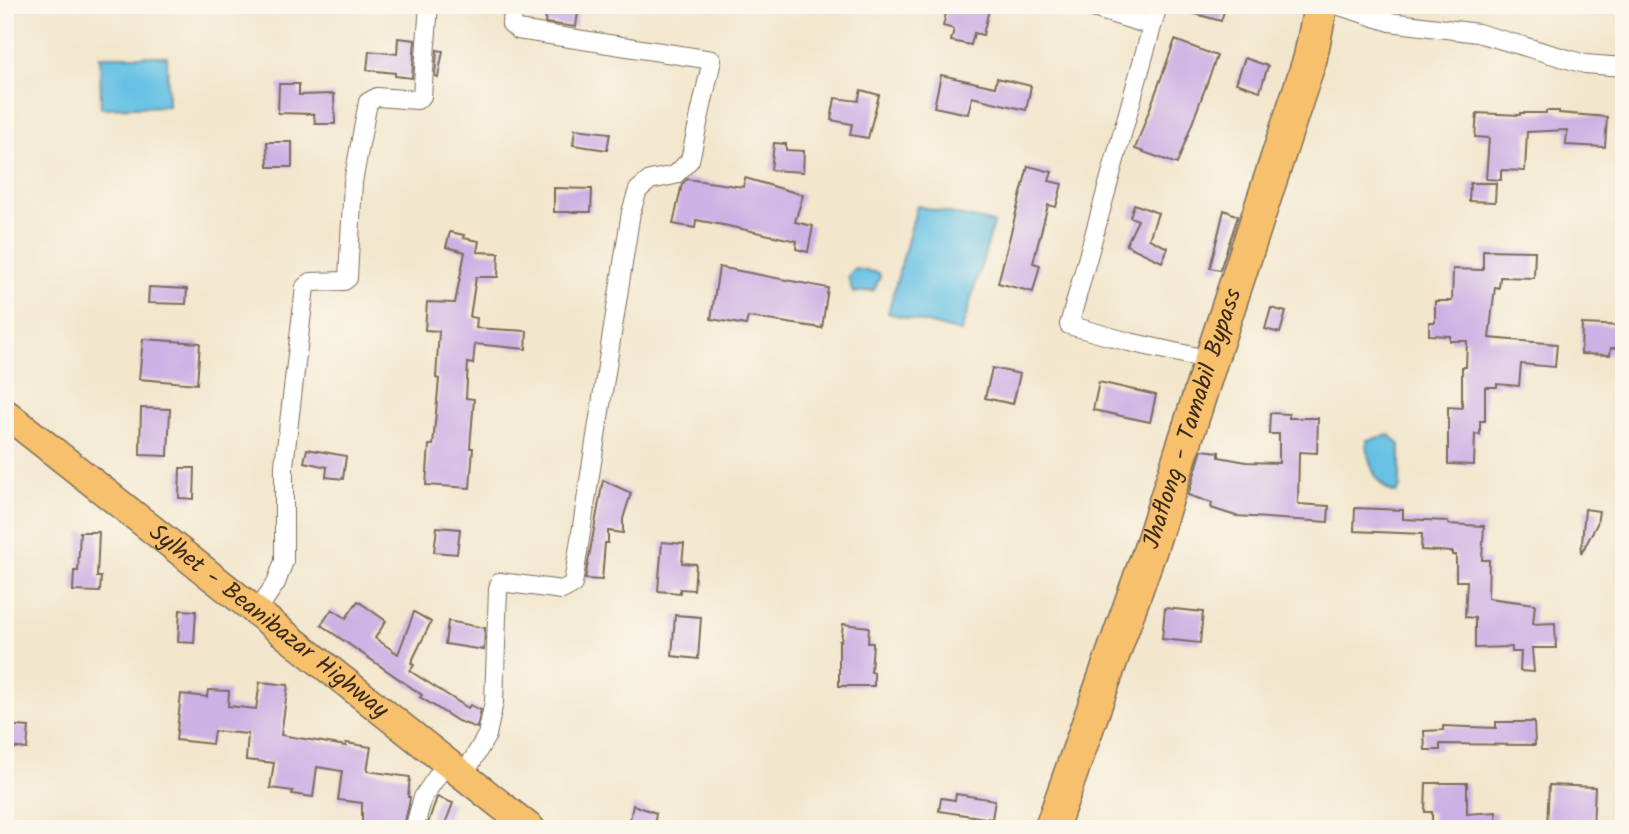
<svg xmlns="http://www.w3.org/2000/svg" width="1629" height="834" viewBox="0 0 1629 834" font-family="Kalam,sans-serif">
  <rect width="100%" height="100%" fill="#fbf7ec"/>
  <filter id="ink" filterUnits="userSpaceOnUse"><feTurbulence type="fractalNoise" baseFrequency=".0143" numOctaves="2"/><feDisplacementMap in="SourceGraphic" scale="14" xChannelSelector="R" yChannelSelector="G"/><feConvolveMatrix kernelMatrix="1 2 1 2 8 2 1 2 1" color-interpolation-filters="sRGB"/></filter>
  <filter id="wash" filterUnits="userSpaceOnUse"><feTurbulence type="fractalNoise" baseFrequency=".00686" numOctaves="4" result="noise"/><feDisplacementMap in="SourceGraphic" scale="28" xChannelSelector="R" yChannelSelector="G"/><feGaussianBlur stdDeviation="1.57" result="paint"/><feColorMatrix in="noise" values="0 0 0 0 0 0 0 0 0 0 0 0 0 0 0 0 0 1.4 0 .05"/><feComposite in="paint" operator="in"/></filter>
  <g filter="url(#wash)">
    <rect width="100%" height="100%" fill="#f2e6cc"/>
    <g fill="#66c1e4" stroke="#507681" stroke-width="2">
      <path d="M100 56H167L168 106 101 108Z"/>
      <path d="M917 206 994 223 961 332 888 313Z"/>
      <path d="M855 269 879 273 880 277 874 290 853 293 848 276Z"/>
      <path d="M1390 435 1400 445V487L1396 493C1375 488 1367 459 1367 440Z"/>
    </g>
    <g id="blocks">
      <g fill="#cdb0e4">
        <path d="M548 5H579L576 27 545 23Z"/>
        <path d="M948 5H990L983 35 974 33 971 45 951 41 954 29 943 26Z"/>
        <path d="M1179 5H1226L1221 21 1178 9Z"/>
        <path d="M398 38 415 40 412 78 395 76V73L367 70 369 51 397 54Z"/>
        <path d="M1175 40 1217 56 1177 164 1135 149Z"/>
        <path d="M437 50 443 51 438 77 435 76Z"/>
        <path d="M1245 58 1268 66 1260 91 1236 83Z"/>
        <path d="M941 75 995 87 997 78 1031 86 1026 110 972 97 968 114 934 107Z"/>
        <path d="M279 84H299V95L334 94 335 124H315L314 114 278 113Z"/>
        <path d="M861 90 879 95 868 138 850 135 852 124 831 120 835 98 858 101Z"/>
        <path d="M1546 111H1559V113L1607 117 1605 147 1566 145 1567 130 1527 132 1525 171 1501 170V180L1486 179 1489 138 1475 137 1477 113 1520 115V113H1546Z"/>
        <path d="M575 129 610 133 607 150 573 145Z"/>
        <path d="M267 142H292V167H268Z"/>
        <path d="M774 143 786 144V150L804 151 803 172 771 170Z"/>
        <path d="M1028 166 1052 172 1049 181 1062 184 1056 207 1048 205 1033 263 1040 265 1033 292 998 283Z"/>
        <path d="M745 178 803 195 795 222 813 226 808 252 796 249 797 241 723 225 696 220 695 228 673 224 682 184 687 179 743 187Z"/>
        <path d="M1470 183H1496L1495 202 1469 201Z"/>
        <path d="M554 188 592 189 591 212H554Z"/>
        <path d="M1134 204 1158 213 1149 239 1168 248 1162 262 1126 245 1138 220 1130 217Z"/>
        <path d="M1224 210 1238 216 1220 270 1210 268Z"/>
        <path d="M450 232 464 235 463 238 479 241 477 252 499 253 498 277H476L470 317 477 318 476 328 527 331 526 349 475 344 473 364 468 363 466 398 474 399 470 448H473L470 488 426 485 429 445H433L439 379 436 378 439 331 425 330 427 302 455 303 465 252 446 247Z"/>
        <path d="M1483 250 1535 251 1534 278 1500 277 1499 288 1495 287 1489 338 1557 344 1555 367 1521 364 1519 386 1497 384V387H1485V421H1480V435L1475 434 1474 465 1448 464V407L1462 408V367H1466L1467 341H1450V336L1429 335V322H1435V301H1452L1453 269 1483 270Z"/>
        <path d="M719 267 828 288 822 328 748 317 746 325 711 319Z"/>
        <path d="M149 287 187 289 186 304 148 303Z"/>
        <path d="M1271 308 1286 312 1280 333 1265 329Z"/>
        <path d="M1582 324 1624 326 1623 348H1611L1610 355 1581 354Z"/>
        <path d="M143 339 200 343 197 384 139 379Z"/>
        <path d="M992 368 1020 374 1013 404 985 398Z"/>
        <path d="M1099 382 1156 395 1150 422 1093 410Z"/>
        <path d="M141 408 170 409 168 456 140 455Z"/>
        <path d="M1270 413 1289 414V418H1318L1317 453 1299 452 1298 504 1329 506 1328 522 1236 516 1211 508 1212 503 1188 495 1202 450 1219 452V457L1246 462 1279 463V434H1269Z"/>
        <path d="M307 449 346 456 343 479 326 477 327 467 304 462Z"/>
        <path d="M180 468H195L194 499 179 498Z"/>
        <path d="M603 480 631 493 623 519V533L608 531V543H605L602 580 585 579Z"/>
        <path d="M1355 508 1403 510V519L1448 521V524L1484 526 1482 560H1489L1488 598 1535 604 1533 624 1555 623 1556 648H1532L1534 672 1520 671 1521 652H1512V647L1475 648V618L1465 617 1467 581H1456V555H1453V552L1421 550 1422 534 1354 531Z"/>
        <path d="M1585 509 1599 511 1597 524 1581 554Z"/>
        <path d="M437 527 460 529 457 554 434 552Z"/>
        <path d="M80 532H99L97 577H101L100 592 73 591 74 571H78Z"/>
        <path d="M662 542 684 544 682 563 696 564 694 590 680 589V593L658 591Z"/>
        <path d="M358 601 386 621 375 638 398 654 414 612 431 622 411 663 414 665 410 671 468 708 470 705 481 710 477 728 458 721 420 697 422 695 321 625 332 609 346 618Z"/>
        <path d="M1165 608 1203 612 1200 643 1162 639Z"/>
        <path d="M180 610 196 611 194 643 178 642Z"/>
        <path d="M675 615 701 617 698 659 672 656Z"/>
        <path d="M448 621 485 628 484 650 445 644Z"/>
        <path d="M843 624 869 627 868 643H873L871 672H874V686H839V641H841Z"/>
        <path d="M260 682 288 685 281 735 346 746V743L371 747 367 771 410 777 408 797H410L409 805 403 829H362V803L338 800 342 771 317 767 313 797 292 794 293 791 270 788 274 763 246 760 248 734 214 731 212 744 176 740 181 694 207 697 208 690 229 691 228 706 256 709Z"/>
        <path d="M1496 722H1534L1535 745 1440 744V750H1425L1424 731 1443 730V726L1496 728Z"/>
        <path d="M5 725 29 727 27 749 10 747V745L5 744Z"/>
        <path d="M1426 783H1467V814L1496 812 1497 829H1432V812H1425Z"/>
        <path d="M1549 785 1595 787 1593 828 1547 825Z"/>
        <path d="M956 794 995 800 992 819 939 811 941 798 955 800Z"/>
        <path d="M437 797 453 803 443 829H426Z"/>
        <path d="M633 805 656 813 654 828 643 826 642 829H628Z"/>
      </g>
    </g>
  </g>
  <g filter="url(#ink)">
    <use href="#blocks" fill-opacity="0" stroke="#7b6c5b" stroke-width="2"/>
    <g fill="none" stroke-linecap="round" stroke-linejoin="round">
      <g stroke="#7b6c5b" stroke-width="20">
        <g id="street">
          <path d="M1083 5 1152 26"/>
          <path d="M1158 5 1069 325 1129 342 1211 360"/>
          <path d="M1336 5 1390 22 1478 33 1585 64 1624 67"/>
          <path d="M256 612 276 583 284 561V465L305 287 311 282 344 281 348 278 353 182 368 102 377 97 417 100 422 96 429 5"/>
          <path d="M464 775 487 735 494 702 498 589 500 582 562 590 573 584 631 212 638 190 650 180 675 175 690 160 712 60 518 30 511 24 516 5"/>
          <path d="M414 829 423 797 440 772"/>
        </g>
      </g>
      <g stroke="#7b6c5b" stroke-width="31">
        <g id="primary">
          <path id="s1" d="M5 413 531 829"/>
        </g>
      </g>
      <g stroke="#7b6c5b" stroke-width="36">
        <g id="highway">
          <path id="s2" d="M1051 829 1150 550 1211 360 1310 59 1321 5"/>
        </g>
      </g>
      <use href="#street" stroke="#fff" stroke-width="18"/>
      <use href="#primary" stroke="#f7c06c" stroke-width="28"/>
      <use href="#highway" stroke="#f7c06c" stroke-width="33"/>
    </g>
  </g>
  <g text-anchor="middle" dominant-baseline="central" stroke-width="5" stroke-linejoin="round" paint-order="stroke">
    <g font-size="24" fill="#3b2a1e" stroke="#fbf7ec">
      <text stroke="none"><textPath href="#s2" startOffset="434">Jhaflong - Tamabil Bypass</textPath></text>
      <text stroke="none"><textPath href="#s1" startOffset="336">Sylhet - Beanibazar Highway</textPath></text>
    </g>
  </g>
  <rect width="1629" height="834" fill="none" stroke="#fbf7ec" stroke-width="28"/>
</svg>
